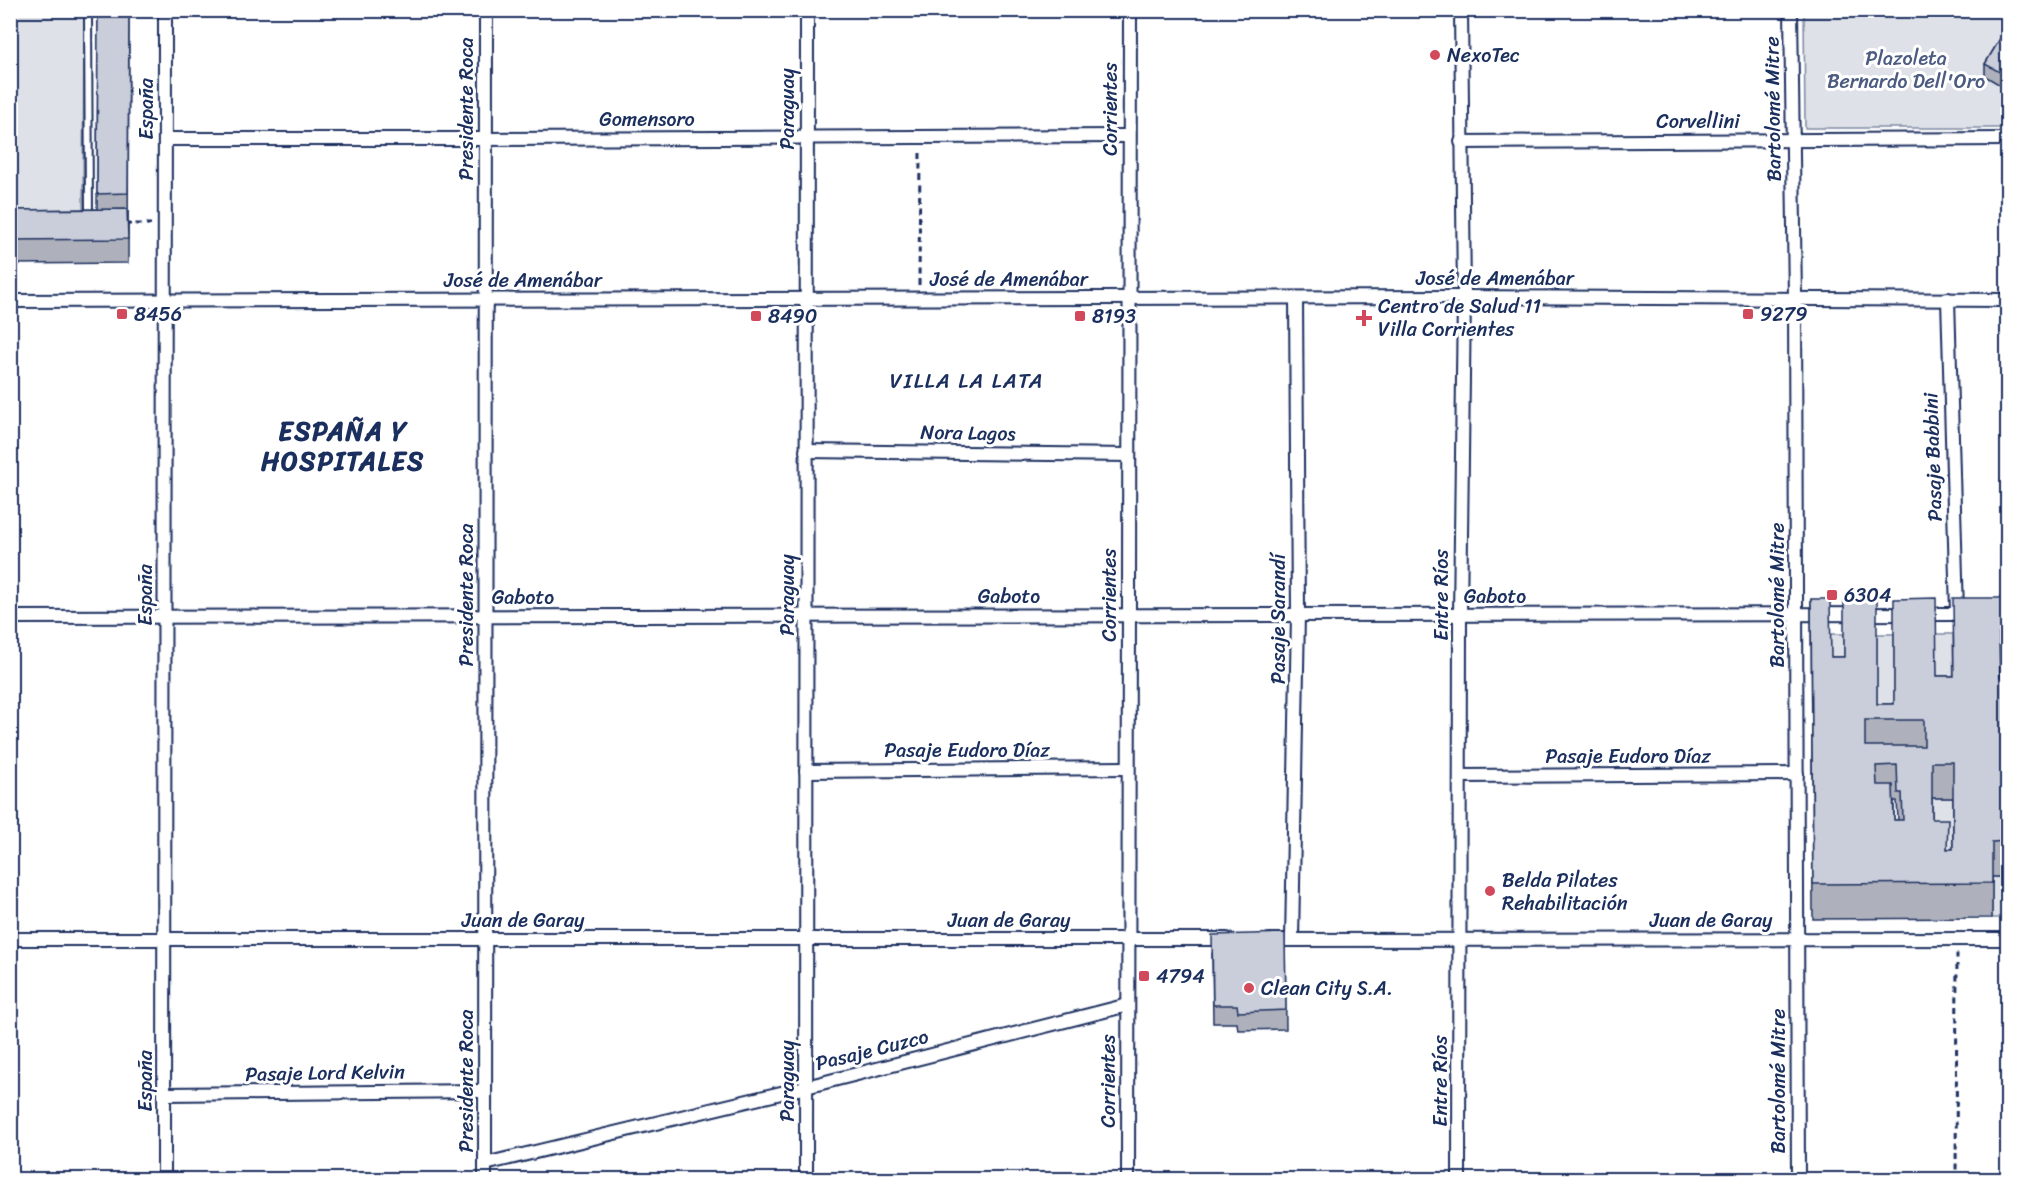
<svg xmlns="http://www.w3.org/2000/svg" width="2018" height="1190" viewBox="0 0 2018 1190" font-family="Sriracha,sans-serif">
  <rect width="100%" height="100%" fill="#fff"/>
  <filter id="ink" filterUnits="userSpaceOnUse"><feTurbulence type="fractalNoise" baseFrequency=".0167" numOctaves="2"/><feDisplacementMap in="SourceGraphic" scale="12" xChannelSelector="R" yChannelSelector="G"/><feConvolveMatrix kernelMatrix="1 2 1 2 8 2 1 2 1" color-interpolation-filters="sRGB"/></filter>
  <g filter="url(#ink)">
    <g fill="#dee1e7" stroke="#7c88a2" stroke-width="1.5">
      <path d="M10 11H84L83 215H11Z"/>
      <path d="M1804 11H2007V128H1805Z"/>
      <path d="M1830 634H1844V692H1831Z"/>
      <rect x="1877" y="634" width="17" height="105"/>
      <path d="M1936 634H1953L1954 711H1937Z"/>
      <path d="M1932 798H1953V884L1932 855Z"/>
      <rect x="1992" y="877" width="15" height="41"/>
    </g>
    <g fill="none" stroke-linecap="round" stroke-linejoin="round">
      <g stroke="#1b2f5e" stroke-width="10">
        <path id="lane" d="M88 10 89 217"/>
      </g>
      <g stroke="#1b2f5e" stroke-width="16">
        <g id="street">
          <path d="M1791 10 1795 299 1798 1180"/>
          <path d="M165 139H485L1129 136"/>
          <path d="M1461 142 2008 139"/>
          <path d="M1948 299 1957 612"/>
          <path d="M10 301 1464 297 2008 300"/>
          <path d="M806 451 1129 455"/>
          <path d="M10 617 1967 614"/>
          <path d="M806 771 1128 768"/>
          <path d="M1460 776 1797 774"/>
          <path d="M10 939H1227"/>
          <path d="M1269 940 2008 939"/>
          <path d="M1292 940 1298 615 1296 298"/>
          <path d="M165 1094 485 1091"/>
          <path d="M485 1164 806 1087 1128 1005"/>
          <path d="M164 1180 165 10"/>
          <path d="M485 1180 486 10"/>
          <path d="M806 1180 807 10"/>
          <path d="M1128 1180 1130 10"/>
          <path d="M1459 1180 1460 615 1464 297 1461 10"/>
        </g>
      </g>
      <g stroke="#1b2f5e" stroke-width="3" stroke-dasharray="6 4.5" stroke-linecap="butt">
        <path d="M125 224H151"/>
        <path d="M919 285 920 151"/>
        <path d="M1956 1180 1957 953"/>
      </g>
      <use href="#lane" stroke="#fff" stroke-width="6"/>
      <use href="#street" stroke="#fff" stroke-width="12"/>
    </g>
    <g fill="#aeb1bb" stroke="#1b2f5e" stroke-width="1.5" fill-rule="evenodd">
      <path d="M98 10H129L128 263 10 264V210L97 209Z"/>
      <path d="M2007 27V89L1985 76V64Z"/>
      <path d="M2007 598V669H2000V677L2007 676V877H1992V918L1813 919 1811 599 1831 657H1844L1877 704H1894L1937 676H1953ZM1932 798H1953V849H1948L1932 819ZM1894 801H1897L1898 820H1894Z"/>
      <path d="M1285 933 1286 1029 1238 1030 1237 1023H1213L1212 953Z"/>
    </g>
    <g fill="#caceda" stroke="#1b2f5e" stroke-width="1.5" fill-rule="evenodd">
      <path d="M98 10H129L128 193 97 194Z"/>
      <path d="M2007 27V76L1985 64Z"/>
      <path d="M127 209 128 239 10 240V210Z"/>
      <path d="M1936 598 1937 676H1954L1953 598H2007V634H1999L2000 677 2007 676V841L1992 842V883L1813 884 1811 599H1830L1831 657H1844V599H1877V704H1894V599ZM1865 720H1924V746H1865ZM1932 762H1953V849H1947L1948 819H1932ZM1897 765 1898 793H1902L1903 820H1894L1893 785H1877L1876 766Z"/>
      <path d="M1285 933 1286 1010 1238 1012 1237 1005H1213L1212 935Z"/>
    </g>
  </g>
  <g fill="#d1495b" stroke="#fff" stroke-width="2">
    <circle cx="1435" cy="55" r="6"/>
    <rect x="116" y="308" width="12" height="12" rx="3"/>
    <rect x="1742" y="308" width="12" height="12" rx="3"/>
    <rect x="750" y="310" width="12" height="12" rx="3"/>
    <rect x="1074" y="310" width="12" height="12" rx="3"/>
    <path d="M1361 309h6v6h6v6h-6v6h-6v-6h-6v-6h6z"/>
    <rect x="1826" y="589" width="12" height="12" rx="3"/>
    <circle cx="1490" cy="891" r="6"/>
    <rect x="1138" y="970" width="12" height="12" rx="3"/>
    <circle cx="1249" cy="988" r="6"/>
  </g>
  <g text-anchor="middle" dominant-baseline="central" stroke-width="6" stroke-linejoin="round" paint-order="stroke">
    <g font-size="20" fill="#1b2f5e" stroke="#fff" text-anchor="start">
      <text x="1447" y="55">NexoTec</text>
      <text x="1378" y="306">Centro de Salud 11<tspan x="1378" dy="23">Villa Corrientes</tspan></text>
      <text x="134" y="314">8456</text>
      <text x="1760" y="314">9279</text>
      <text x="768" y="316">8490</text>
      <text x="1092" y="316">8193</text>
      <text x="1844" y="595">6304</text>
      <text x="1502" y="880">Belda Pilates<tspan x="1502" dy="23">Rehabilitación</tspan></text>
      <text x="1156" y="976">4794</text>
      <text x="1261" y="988">Clean City S.A.</text>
    </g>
    <g font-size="20" fill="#4c5c80" stroke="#fff">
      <text x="1906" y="58">Plazoleta<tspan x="1906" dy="23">Bernardo Dell'Oro</tspan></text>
    </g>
    <g font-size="20" fill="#1b2f5e" stroke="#fff">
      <text transform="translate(146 109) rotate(-90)">España</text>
      <text transform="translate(466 109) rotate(-90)">Presidente Roca</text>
      <text transform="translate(787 109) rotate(-90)">Paraguay</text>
      <text transform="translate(1110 109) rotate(-90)">Corrientes</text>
      <text transform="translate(1773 109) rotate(-91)">Bartolomé Mitre</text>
      <text x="647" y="119">Gomensoro</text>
      <text x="1698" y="121">Corvellini</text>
      <text x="1495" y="278">José de Amenábar</text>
      <text x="1009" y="279">José de Amenábar</text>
      <text x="523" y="280">José de Amenábar</text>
      <text transform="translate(968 433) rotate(1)">Nora Lagos</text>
      <text transform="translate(1933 457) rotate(-92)">Pasaje Babbini</text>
      <text transform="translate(145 595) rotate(-90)">España</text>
      <text transform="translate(466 595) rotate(-90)">Presidente Roca</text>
      <text transform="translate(787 595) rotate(-90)">Paraguay</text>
      <text transform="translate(1109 595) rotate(-90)">Corrientes</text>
      <text transform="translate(1441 595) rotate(-90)">Entre Ríos</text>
      <text transform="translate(1777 595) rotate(-90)">Bartolomé Mitre</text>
      <text x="1009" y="596">Gaboto</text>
      <text x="1495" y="596">Gaboto</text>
      <text x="523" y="597">Gaboto</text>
      <text transform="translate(1278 619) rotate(-90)">Pasaje Sarandí</text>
      <text x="967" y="750">Pasaje Eudoro Díaz</text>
      <text x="1628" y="756">Pasaje Eudoro Díaz</text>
      <text x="523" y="920">Juan de Garay</text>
      <text x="1009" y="920">Juan de Garay</text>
      <text x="1711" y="920">Juan de Garay</text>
      <text transform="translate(872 1050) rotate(-14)">Pasaje Cuzco</text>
      <text transform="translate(325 1073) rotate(-1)">Pasaje Lord Kelvin</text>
      <text transform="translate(145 1081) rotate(-90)">España</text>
      <text transform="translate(466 1081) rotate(-90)">Presidente Roca</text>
      <text transform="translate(787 1081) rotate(-90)">Paraguay</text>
      <text transform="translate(1108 1081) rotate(-90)">Corrientes</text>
      <text transform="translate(1440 1081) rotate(-90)">Entre Ríos</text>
      <text transform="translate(1778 1081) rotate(-90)">Bartolomé Mitre</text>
    </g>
    <g font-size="21" letter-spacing="1.5" fill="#1b2f5e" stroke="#fff">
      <text x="967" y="381">VILLA LA LATA</text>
    </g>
    <g font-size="26" font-weight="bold" letter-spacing="1.5" fill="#1b2f5e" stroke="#fff">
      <text x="343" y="431">ESPAÑA Y<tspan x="343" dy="30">HOSPITALES</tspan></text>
    </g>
  </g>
  <rect width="2018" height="1190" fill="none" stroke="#fff" stroke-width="36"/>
  <rect x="18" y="18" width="1982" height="1154" fill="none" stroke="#1b2f5e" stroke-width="2" filter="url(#ink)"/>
</svg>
